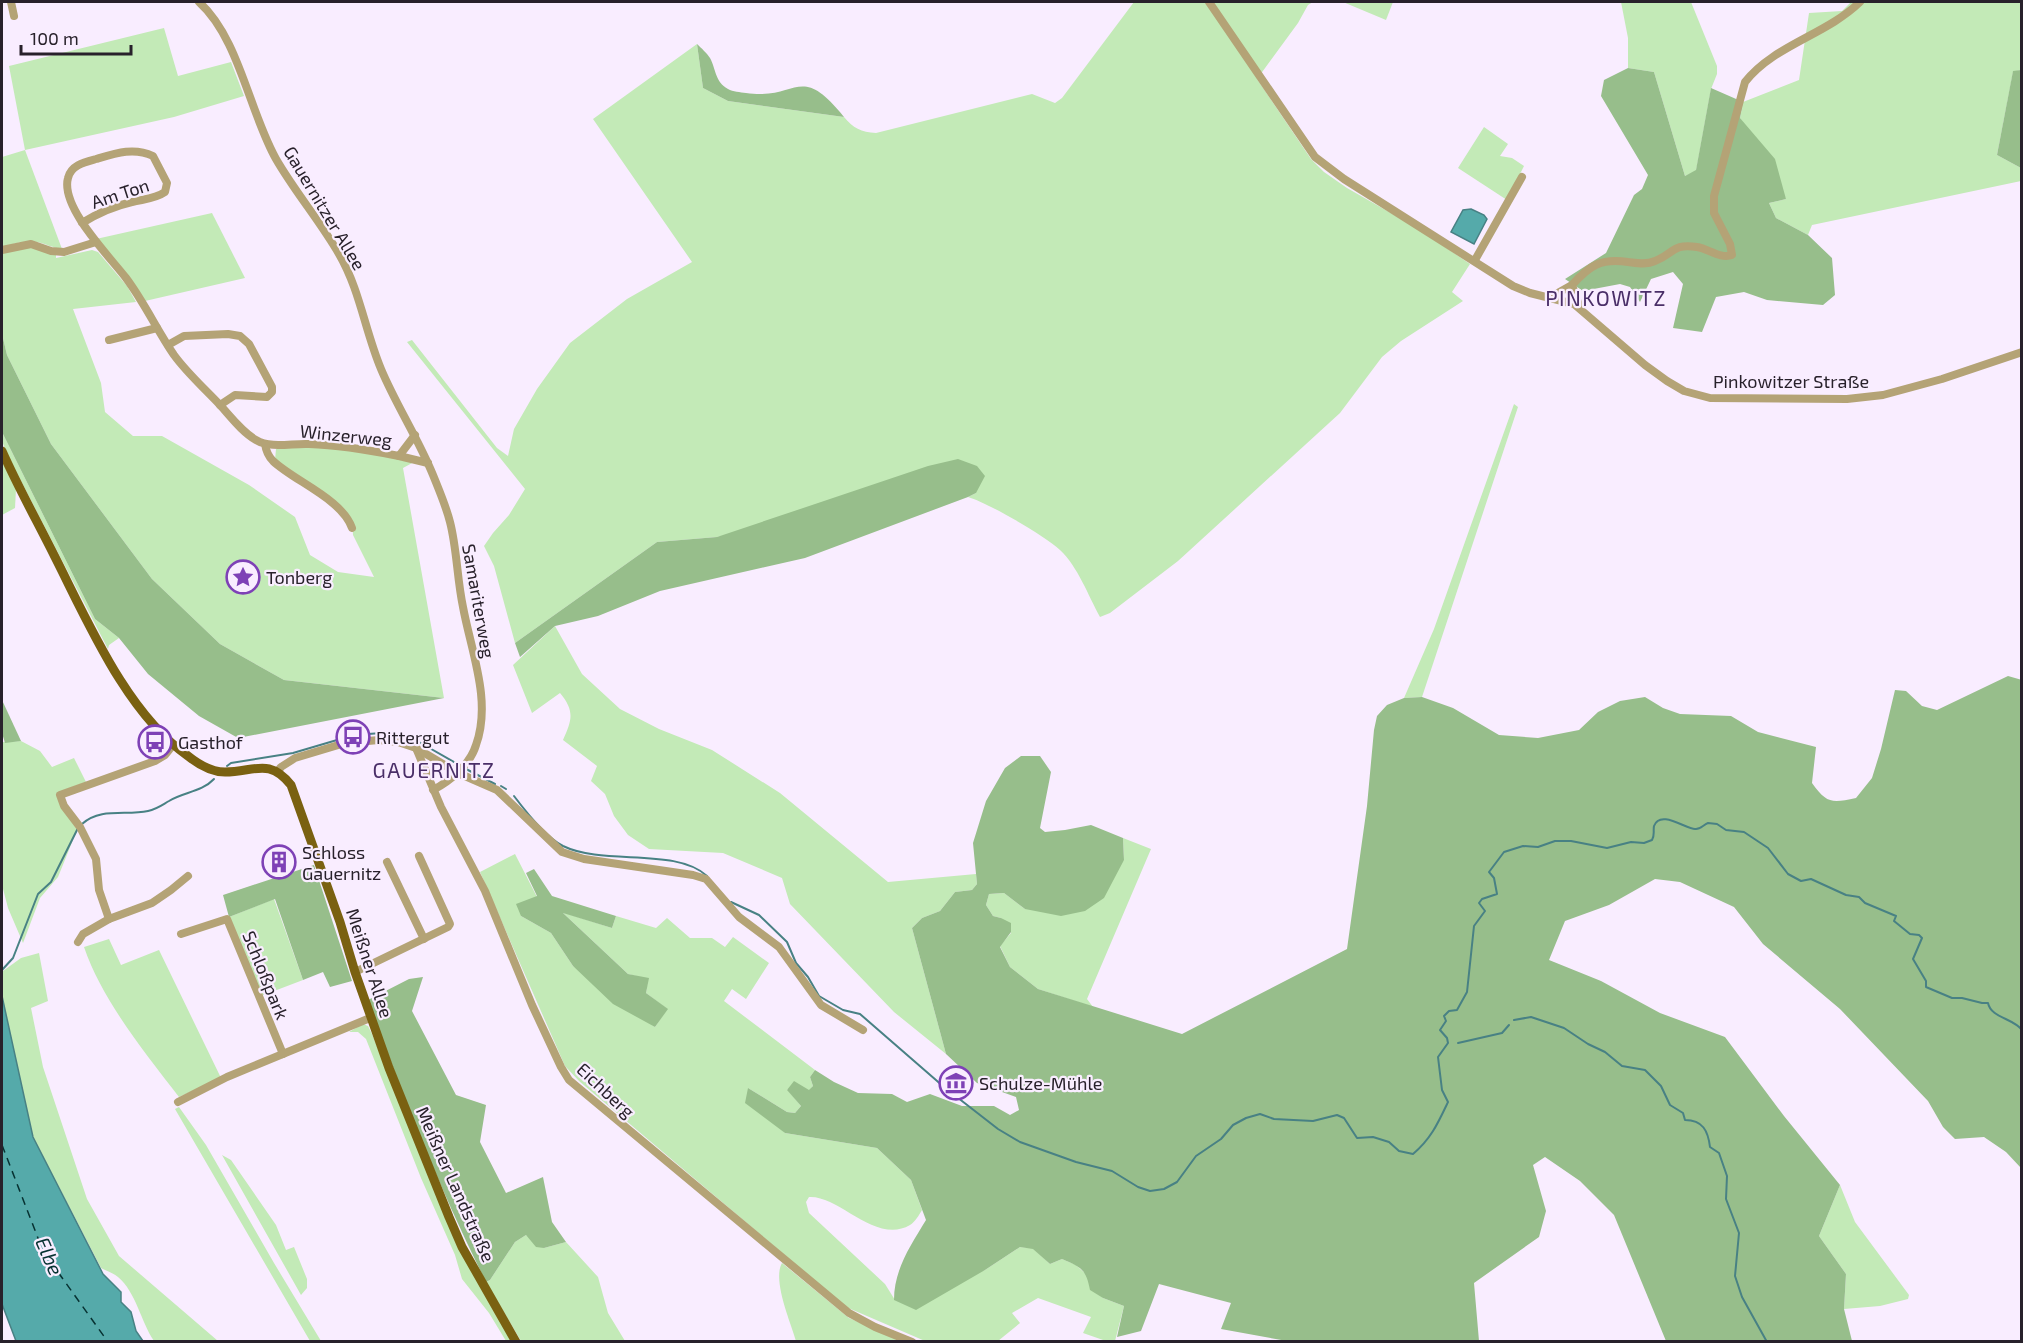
<svg xmlns="http://www.w3.org/2000/svg" width="2023" height="1343" viewBox="0 0 2023 1343" font-family="'Exo 2',sans-serif">
  <rect width="100%" height="100%" fill="#f9edff"/>
  <g fill="#c3eab7">
    <path d="M1134 2H1313L1308 5 1298 23 1257 79 1311 159 1324 172 1347 188 1417 228 1470 264 1452 292 1463 301 1401 341 1382 357 1340 413 1178 561 1110 613 1100 617C1088 595 1078 567 1060 550 1044 535 988 503 968 497L976 493 717 537 657 542 515 643 494 566 484 546 493 533 509 515 525 489 407 342 412 340 497 448 508 456 514 429 537 389 570 343 627 299 692 262 593 119 697 44 703 88 728 101 844 117C853 128 861 132 876 133L1032 94 1055 103 1062 98Z"/>
    <path d="M1343 2H1393L1386 20Z"/>
    <path d="M1621 2H1691L1717 66V74L1711 89 1696 171 1685 176 1654 72 1628 68V38Z"/>
    <path d="M1851 2H2021V70L2013 72 1997 155 2021 168V181L1812 225 1808 235 1776 218 1769 203 1786 199 1740 118 1743 102 1799 80 1809 13 1842 11Z"/>
    <path d="M164 28 178 76 231 62 244 96 174 117 25 150 62 249C53 248 46 244 37 242 25 240 13 244 2 247V157L25 150 9 66Z"/>
    <path d="M1484 127 1508 144 1500 156 1512 158 1524 166 1507 200 1458 168Z"/>
    <path d="M212 213 245 278 145 301 96 239Z"/>
    <path d="M32 247 56 255V258L92 250 98 252 127 286 136 302 73 309 101 383 105 412 133 436H162L249 485 295 517 310 555 338 572 374 577 353 535 352 520 304 479 275 460 276 449C322 443 368 453 414 462L403 468 444 698 284 680 220 644 152 579 51 444 7 355 2 334V253Z"/>
    <path d="M1514 404 1518 407 1422 697 1404 698 1434 629Z"/>
    <path d="M2 432 95 619 119 638 109 645 108 649 7 454 2 441Z"/>
    <path d="M2 461 16 489 15 508 2 515Z"/>
    <path d="M555 626 582 674 620 709 659 729 712 750 780 793 888 882 976 874 977 884 972 890 955 892 940 911 922 918 912 928 946 1054 894 1012 790 904 782 878 723 853 649 849 628 835 614 816 605 794 591 781 597 766 563 740C572 720 575 711 560 693L532 713 513 665Z"/>
    <path d="M21 741 40 751 52 767 74 758 86 782 59 792 77 830 58 877 40 898 23 943 8 908 2 885V742Z"/>
    <path d="M1123 838 1151 849 1087 999 1093 1007 1038 989 1010 967 1000 946 1011 933 1001 918 993 916 986 905 989 894 1004 893 1025 909 1124 860Z"/>
    <path d="M515 854 537 897 521 916 551 933 573 966 655 1027 667 1009 646 993 648 979 628 974 562 912 612 928 616 916 656 928 667 918 690 938H712L725 947 733 937 769 963 746 999 732 989 724 1001 815 1070 810 1077 813 1086 809 1091 787 1089 801 1106 795 1113 787 1112 748 1088 785 1133 877 1148 911 1180 922 1210C919 1215 915 1222 910 1225 876 1245 839 1195 809 1197L806 1202 809 1213 885 1284 895 1300 985 1270 1020 1247 1033 1248 1050 1264 1062 1259 1076 1265 1087 1275 1103 1298 1124 1306 1115 1341H1106L1083 1333 1091 1317 1038 1298 1012 1313 1020 1323 998 1341H925L846 1307 579 1081 565 1066 480 872Z"/>
    <path d="M274 899 303 980 261 996 229 917Z"/>
    <path d="M109 939 121 965 159 950 221 1078 179 1097C145 1053 102 1000 84 947Z"/>
    <path d="M39 953 48 1001 31 1008 43 1067 87 1199 119 1256 218 1341H154C141 1322 136 1292 118 1277 114 1273 106 1271 101 1268L33 1137 2 996 3 971 21 958Z"/>
    <path d="M363 1024 368 1026 372 1034 457 1245 512 1341H506L489 1313 462 1279 455 1255 421 1178 366 1039 358 1032H349Z"/>
    <path d="M179 1107 206 1145 274 1263 321 1341H310L175 1109Z"/>
    <path d="M222 1155 231 1160 276 1225 286 1250 294 1247 307 1279V1288L301 1295Z"/>
    <path d="M1840 1185 1855 1222 1909 1295 1908 1299 1880 1306 1844 1309 1846 1274 1819 1236Z"/>
    <path d="M526 1235 544 1248 566 1242 598 1277 608 1313 625 1341H521L486 1282 490 1280 515 1242Z"/>
    <path d="M782 1263 849 1318 903 1341H796C791 1323 772 1280 782 1263Z"/>
  </g>
  <g fill="#97be8b">
    <path d="M697 44C701 48 707 53 710 58 716 69 715 82 728 89 733 92 740 92 746 93 798 101 799 61 844 117L728 101 703 88Z"/>
    <path d="M1628 68 1654 72 1685 176 1696 170 1711 88 1743 102 1740 118 1775 159 1786 199 1769 203 1776 218 1808 235 1832 258 1835 295 1823 305 1767 300 1744 292 1716 297 1702 332 1673 328 1683 284 1673 272 1651 279 1640 302 1630 287 1620 284 1583 291 1565 279 1606 253 1634 195 1642 189 1648 175 1601 96 1604 80Z"/>
    <path d="M2021 70H2022L2021 168 1997 155 2013 71Z"/>
    <path d="M2 334 7 355 51 444 152 579 220 644 284 680 444 698 238 738 199 716 148 674 119 638 95 619 2 432Z"/>
    <path d="M958 459 977 466 985 476 976 493 968 497 805 558 660 591 598 616 555 626 520 657 515 643 657 542 717 537 928 466Z"/>
    <path d="M2008 676 2022 680 2021 1168 2006 1152 1984 1137 1955 1139 1943 1127 1928 1101 1840 1009 1763 944 1734 907 1680 882 1655 879 1609 905 1565 921 1549 960 1601 981 1660 1013 1725 1037 1784 1116 1840 1185 1819 1236 1846 1274 1844 1309 1852 1341H1666L1614 1215 1580 1181 1545 1157 1533 1165 1546 1211 1539 1237 1474 1283 1479 1341H1287L1221 1329 1231 1303 1159 1284 1141 1331 1117 1337 1124 1306 1103 1298 1090 1290C1086 1269 1081 1267 1062 1259L1050 1264 1033 1249 1020 1247 985 1270 916 1310 894 1300C894 1269 911 1245 926 1220L911 1180 877 1148 785 1133 745 1103 748 1088 787 1112 795 1113 801 1106 787 1090 794 1081 809 1090 813 1086 810 1077 815 1070 834 1082 858 1093 892 1094 907 1102 930 1094 962 1106H994L1010 1115 1019 1110 1016 1097 977 1083 946 1054 912 928 922 918 940 911 955 892 972 890 977 884 973 843 986 801 1005 768 1021 756H1040L1051 772 1040 828 1045 832 1065 830 1091 825 1123 838 1124 860 1104 898 1085 911 1061 916 1025 909 1004 893 989 894 986 905 993 916 1001 918 1011 923V932L1000 947 1010 967 1038 989 1182 1034 1347 949 1367 806 1374 730 1377 716 1387 705 1404 698 1422 697 1453 708 1499 735 1538 738 1579 730 1598 712 1620 701 1645 697 1663 708 1680 714 1731 716 1758 732 1816 747 1812 783C1827 804 1832 803 1856 798L1872 778 1881 749 1895 690 1906 691 1922 706 1937 710Z"/>
    <path d="M2 700 21 741 5 743 2 733Z"/>
    <path d="M314 865 352 981 330 987 323 972 303 980 275 899 229 917 223 895Z"/>
    <path d="M534 869 552 896 616 916 612 928 563 913 628 974 649 978 646 993 668 1009 655 1027 613 1004 573 966 551 933 521 916 516 904 537 896 526 873Z"/>
    <path d="M423 977 412 1011 456 1095 486 1105 480 1142 506 1193 543 1177 552 1222 566 1242 544 1248 536 1247 526 1235 515 1242 490 1280 486 1282C440 1190 403 1096 368 1000L409 979Z"/>
  </g>
  <g fill="#5aa" stroke="#488184" stroke-width="1.5">
    <path d="M1471 209 1484 215 1487 219 1474 244 1451 232 1463 210Z"/>
    <path d="M2 996 33 1137 103 1274 121 1292V1302L131 1312 136 1331 143 1341H16L2 1304Z"/>
  </g>
  <g fill="none" stroke-linecap="round" stroke-linejoin="round">
    <g stroke="#488184" stroke-width="2">
      <path d="M227 766 231 763 293 753 354 735 382 733 412 738 461 766"/>
      <path d="M466 769 495 784"/>
      <path d="M501 786 506 789"/>
      <path d="M514 796C526 812 546 837 563 846 604 866 676 847 707 876"/>
      <path d="M82 824C101 807 126 816 148 811 157 809 162 805 169 801 183 792 202 792 214 779"/>
      <path d="M731 902 759 915 787 942 796 963 808 977 819 996 843 1010 860 1014 944 1087 998 1129 1020 1142 1076 1162 1112 1171 1138 1187 1150 1191 1164 1189 1177 1182 1196 1156 1221 1139 1233 1125 1246 1118 1260 1114 1274 1119 1313 1121 1337 1115 1344 1118 1357 1138 1373 1137 1389 1142 1399 1151 1413 1154C1431 1139 1438 1123 1448 1102L1442 1090 1438 1057 1448 1043 1447 1038 1440 1030 1446 1021 1444 1016 1449 1011 1457 1010 1467 992 1474 926 1485 911 1479 903 1482 899 1497 894 1494 878 1489 872 1504 852 1523 846 1538 847 1555 841H1571L1607 848 1631 842 1644 843 1652 840C1655 835 1653 831 1654 826 1660 809 1686 829 1695 829 1700 830 1703 825 1708 823L1717 824 1726 830 1744 832 1768 848 1788 874 1801 881 1811 879 1846 895 1859 897 1865 903 1896 916 1894 921 1910 934 1919 935 1922 938 1913 959 1926 981V987L1952 998H1962L1982 1003H1988C1991 1018 2013 1018 2022 1030"/>
      <path d="M2 970 13 958 38 894 51 882 78 828"/>
      <path d="M1514 1020 1531 1017 1564 1028 1588 1044 1605 1052 1622 1066 1645 1070 1661 1086 1670 1105 1683 1113 1685 1120C1703 1120 1708 1131 1710 1147L1719 1153 1727 1176 1726 1199 1739 1233 1735 1276 1742 1297 1767 1342"/>
      <path d="M1458 1043 1502 1033 1509 1025"/>
    </g>
    <path stroke="#073232" stroke-width="1.5" stroke-dasharray="8 6" stroke-linecap="butt" d="M2 1145 43 1251 108 1342"/>
    <g stroke="#b4a376" stroke-width="8">
      <path d="M11 2 14 16"/>
      <path d="M199 2C239 38 249 111 276 159 295 192 320 221 339 254 360 290 365 331 381 369 396 405 418 438 433 475 439 490 446 506 450 522 457 549 457 579 463 607 471 651 492 701 476 745 470 765 450 781 433 790"/>
      <path d="M1209 2 1315 157 1344 179 1513 286 1530 293 1574 304 1645 365 1667 381 1684 391 1710 398 1847 399 1883 395 1942 379 2022 352"/>
      <path d="M82 223C98 213 114 206 132 202 144 199 155 199 165 192L167 183 153 156C134 147 116 153 96 159 85 162 71 165 68 178 60 207 110 257 126 278 144 302 157 330 174 355 187 373 205 389 220 405 231 417 242 432 256 440 271 449 292 443 309 444 340 445 369 450 399 456L415 435"/>
      <path d="M2 250 31 244 51 251 64 252 96 242"/>
      <path d="M1475 260 1522 177"/>
      <path d="M1549 298 1572 285"/>
      <path d="M1580 308 1572 285C1590 265 1601 258 1628 262 1637 263 1646 265 1655 261 1674 254 1672 243 1697 247 1709 249 1720 259 1732 255L1730 244 1714 213V196L1745 82C1774 45 1826 35 1860 2"/>
      <path d="M109 340 157 328"/>
      <path d="M168 345 184 336 228 334 240 336 249 344 272 387V392L267 397 235 395 220 405"/>
      <path d="M265 444C266 451 268 456 273 461 294 481 342 499 352 528"/>
      <path d="M399 456 428 463"/>
      <path d="M416 748 441 807 485 891 532 1005 561 1067 569 1080 849 1313 875 1327 912 1342"/>
      <path d="M278 771 281 767 295 758 345 743 379 740 398 742 416 748 458 773 497 790 562 852 584 859 693 875 706 879 739 917 779 947 821 1005 863 1030"/>
      <path d="M387 862 424 939"/>
      <path d="M109 919 152 903 171 890 188 876"/>
      <path d="M181 934 227 919 283 1054"/>
      <path d="M78 942 83 934 109 919 99 890 96 859 80 827 64 806 60 795 155 761 165 755 173 745"/>
      <path d="M355 972 448 927 450 924 419 856"/>
      <path d="M178 1102 227 1077 370 1018"/>
    </g>
    <path stroke="#7a6111" stroke-width="9" d="M2 451C18 487 37 521 55 557 88 622 127 714 188 756 198 764 212 772 225 772 254 772 269 757 291 785L340 922 355 972 389 1068 449 1217 462 1247 516 1342"/>
  </g>
  <defs>
    <g id="sight-ring" transform="scale(1.725)"><circle r="9.5" fill="#f9edff" stroke="#7e41b6" stroke-width="1.5"/><path d="M0-6L1.8-2.2L6-1.7L2.9 1.2L3.7 5.4L0 3.3L-3.7 5.4L-2.9 1.2L-6-1.7L-1.8-2.2Z" fill="#7e41b6"/></g>
    <g id="bus-ring" transform="scale(1.725)"><circle r="9.5" fill="#f9edff" stroke="#7e41b6" stroke-width="1.5"/><path d="M-5-6H5V4H4V6H2V4H-2V6H-4V4H-5ZM-3.5-4V0h7V-4ZM-3.5 1.2v1.5H-2V1.2ZM2 1.2v1.5H3.5V1.2Z" fill="#7e41b6"/></g>
    <g id="building-ring" transform="scale(1.725)"><circle r="9.5" fill="#f9edff" stroke="#7e41b6" stroke-width="1.5"/><path d="M-4-6H4V6H1V3H-1V6H-4ZM-2.5-4.3h1.7v1.8h-1.7ZM.8-4.3h1.7v1.8H.8ZM-2.5-1h1.7V.8h-1.7ZM.8-1h1.7V.8H.8Z" fill="#7e41b6"/></g>
    <g id="museum-ring" transform="scale(1.725)"><circle r="9.5" fill="#f9edff" stroke="#7e41b6" stroke-width="1.5"/><path d="M0-6L6-3V-2H-6V-3ZM-5-1h2V3h-2ZM-1-1h2V3h-2ZM3-1h2V3H3ZM-6 4H6V6H-6Z" fill="#7e41b6"/></g>
  </defs>
  <g fill-rule="evenodd">
    <use href="#sight-ring" x="243" y="577"/>
    <use href="#bus-ring" x="353" y="737"/>
    <use href="#bus-ring" x="155" y="742"/>
    <use href="#building-ring" x="279" y="862"/>
    <use href="#museum-ring" x="956" y="1083"/>
  </g>
  <g text-anchor="middle" dominant-baseline="central" stroke-width="4.5" stroke-linejoin="round" paint-order="stroke">
    <g font-size="18" fill="#28212b" stroke="#f9edff">
      <text transform="translate(120 193) rotate(-18)">Am Ton</text>
      <text transform="translate(325 208) rotate(59)">Gauernitzer Allee</text>
      <text x="1791" y="381">Pinkowitzer Straße</text>
      <text transform="translate(346 435) rotate(6)">Winzerweg</text>
      <text transform="translate(479 601) rotate(80)">Samariterweg</text>
      <text transform="translate(370 963) rotate(72)">Meißner Allee</text>
      <text transform="translate(266 975) rotate(68)">Schloßpark</text>
      <text transform="translate(606 1090) rotate(43)">Eichberg</text>
      <text transform="translate(456 1184) rotate(66)">Meißner Landstraße</text>
    </g>
    <g font-size="18" fill="#28212b" stroke="#f9edff" text-anchor="start">
      <text x="266" y="577">Tonberg</text>
      <text x="376" y="737">Rittergut</text>
      <text x="178" y="742">Gasthof</text>
      <text x="302" y="852">Schloss<tspan x="302" dy="21">Gauernitz</tspan></text>
      <text x="979" y="1083">Schulze-Mühle</text>
    </g>
    <g font-size="20" font-style="italic" fill="#073232" stroke="#f9edff">
      <text transform="translate(50 1256) rotate(66)">Elbe</text>
    </g>
    <g font-size="21" letter-spacing="1.5" fill="#4a2e68" stroke="#f9edff">
      <text x="1606" y="297">PINKOWITZ</text>
      <text x="434" y="769">GAUERNITZ</text>
    </g>
  </g>
  <rect width="2023" height="1343" fill="none" stroke="#28212b" stroke-width="6"/>
  <path d="M21 45v9h110v-9" fill="none" stroke="#28212b" stroke-width="3"/>
  <text x="30" y="45" font-size="18" fill="#28212b" stroke="#f9edff" stroke-width="4.5" paint-order="stroke">100 m</text>
</svg>
